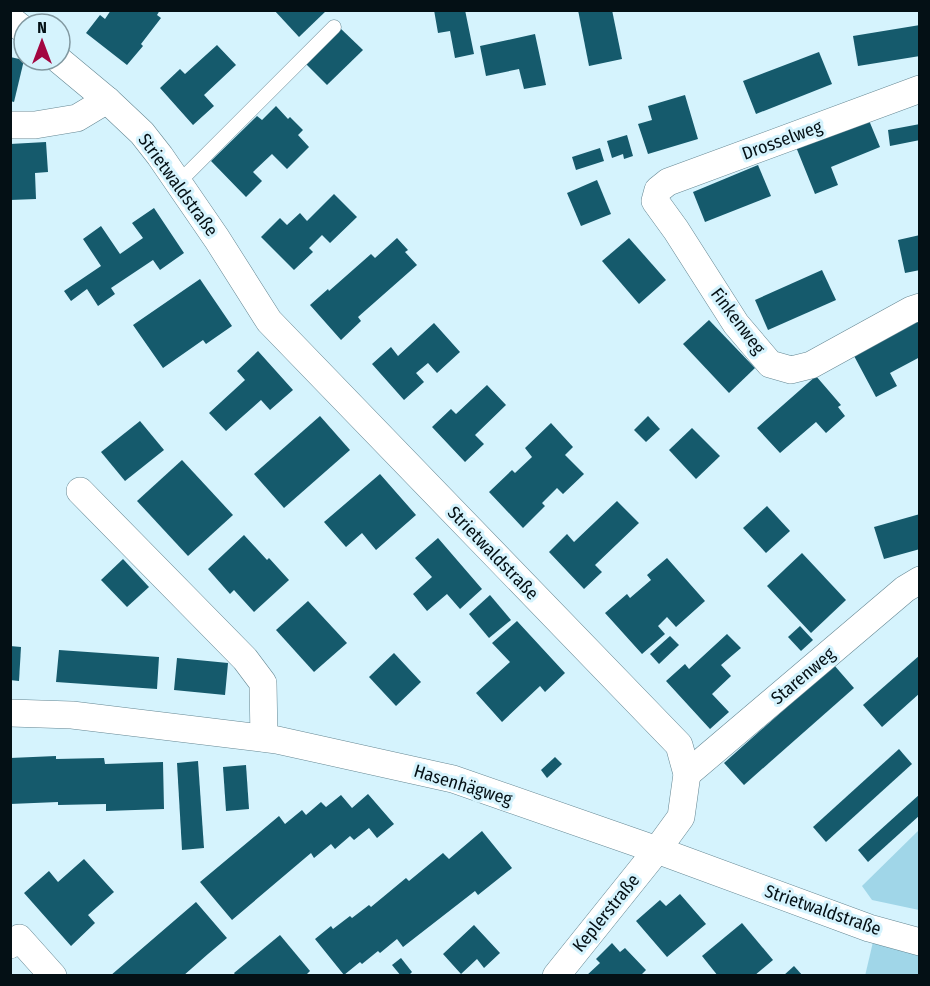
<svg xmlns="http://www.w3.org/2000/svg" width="930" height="986" viewBox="0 0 930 986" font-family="'Fira Sans Condensed',sans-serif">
  <rect width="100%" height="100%" fill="#d5f3fd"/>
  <g fill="#a0d6e8">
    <path d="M919 830V910L872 900 862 886Z"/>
    <path d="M873 942 919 953V975L865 976Z"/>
  </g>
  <g fill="#155a6c">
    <path d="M111 10H160L157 15 161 18 141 44 143 46 127 65 86 33 100 15 105 19Z"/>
    <path d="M274 10H327L299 37Z"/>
    <path d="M434 10H465L474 54 455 58 450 31 438 33Z"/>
    <path d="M578 10H612L622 59 589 66Z"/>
    <path d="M920 25V56L858 66 853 36Z"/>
    <path d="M339 27 363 50 327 85 304 62Z"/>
    <path d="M535 34 546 85 524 89 519 69 486 76 480 46Z"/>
    <path d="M217 45 236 65 204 95 214 106 193 125 160 88 180 69 185 74Z"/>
    <path d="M819 52 832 84 756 114 743 81Z"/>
    <path d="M10 57 24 60 14 102 10 101Z"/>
    <path d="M685 95 698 139 648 154 638 124 652 120 648 106Z"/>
    <path d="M276 106 288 119 290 117 303 130 298 135 309 147 287 169 272 154 253 172 262 181 246 197 211 161 257 116 262 120Z"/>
    <path d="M868 118 880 147 831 167 838 185 815 194 796 147Z"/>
    <path d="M920 124V140L890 146 888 130Z"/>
    <path d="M627 135 633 156 624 159 623 154 612 158 607 141Z"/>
    <path d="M46 142 48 172 35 173 36 199 10 200V144Z"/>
    <path d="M600 148 604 161 576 170 572 157Z"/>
    <path d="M758 165 771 196 705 222 693 192Z"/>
    <path d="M597 180 611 214 581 226 567 193Z"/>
    <path d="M334 194 357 217 330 243 322 235 309 248 313 252 294 270 261 237 280 218 287 225 300 213 307 221Z"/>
    <path d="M154 208 184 253 160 270 153 260 111 288 115 294 98 306 87 289 71 301 64 291 101 266 83 239 101 226 120 254 143 238 132 223Z"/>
    <path d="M920 235V270L905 273 898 240Z"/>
    <path d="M397 238 408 250 405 252 417 265 358 317 361 321 341 340 310 305 328 289 329 291 371 254 375 258Z"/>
    <path d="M629 238 666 280 639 304 602 261Z"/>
    <path d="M822 270 836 300 768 330 755 300Z"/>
    <path d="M200 279 232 326 206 344 203 340 163 368 133 325Z"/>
    <path d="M920 319V357L890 373 897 386 876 397 853 354Z"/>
    <path d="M709 320 755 368 729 393 683 344Z"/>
    <path d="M434 323 460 352 437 373 428 363 416 373 424 382 404 400 372 364 391 347 398 356Z"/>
    <path d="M258 351 293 390 270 410 261 400 226 431 209 413 245 380 237 371Z"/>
    <path d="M816 376 841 405 838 407 845 416 826 433 816 422 780 453 757 428Z"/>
    <path d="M487 385 506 405 475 435 484 444 465 462 432 427 451 409 456 414Z"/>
    <path d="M320 416 350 450 284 508 254 474Z"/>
    <path d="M648 416 660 429 646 442 634 430Z"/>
    <path d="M140 421 164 450 125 481 101 452Z"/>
    <path d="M551 423 573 447 565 455 584 474 563 494 557 488 542 503 545 506 523 528 489 492 512 470 515 473 532 457 525 448Z"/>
    <path d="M692 428 720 456 696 479 669 450Z"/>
    <path d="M182 460 233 515 188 556 137 501Z"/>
    <path d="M380 474 416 515 376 550 362 533 346 547 324 522Z"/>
    <path d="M617 501 639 523 595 565 602 572 584 589 549 552 567 534 574 542Z"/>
    <path d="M767 506 790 531 766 553 743 528Z"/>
    <path d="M920 514V549L884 559 874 527Z"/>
    <path d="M244 535 267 560 269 558 289 580 254 612 234 590 230 594 208 569Z"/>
    <path d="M438 538 482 589 460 609 447 594 427 611 413 594 432 577 415 558Z"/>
    <path d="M802 553 846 600 811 633 767 586Z"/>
    <path d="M667 558 705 601 676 627 667 617 658 626 665 634 642 654 605 613 627 594 630 598 651 580 647 575Z"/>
    <path d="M123 559 149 587 127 607 101 580Z"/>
    <path d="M490 595 511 620 489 638 469 614Z"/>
    <path d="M308 601 347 643 314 672 276 630Z"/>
    <path d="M517 621 565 673 545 692 540 686 502 722 476 693 510 662 492 643Z"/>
    <path d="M800 626 813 640 801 651 788 637Z"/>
    <path d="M727 634 741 648 721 665 731 676 712 694 729 712 710 729 666 681 685 664 689 669Z"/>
    <path d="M670 636 679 645 659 664 650 654Z"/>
    <path d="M10 646 21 647 19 681 10 680Z"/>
    <path d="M59 650 159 657 157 689 56 682Z"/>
    <path d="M394 653 421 682 396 706 369 677Z"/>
    <path d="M920 655V693L882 727 863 705Z"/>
    <path d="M177 658 228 663 225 695 174 690Z"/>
    <path d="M834 665 854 688 744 785 724 763Z"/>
    <path d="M899 749 912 764 826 842 813 827Z"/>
    <path d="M56 756V759L104 758 105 764 163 762 164 809 106 811V804L58 805V802L10 804V758Z"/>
    <path d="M555 757 562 764 547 778 541 770Z"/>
    <path d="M198 761 204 848 182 850 177 763Z"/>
    <path d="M246 765 249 809 226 811 223 767Z"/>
    <path d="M368 794 394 824 377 838 369 828 354 840 350 836 335 849 331 844 314 858 311 853 232 920 200 882 279 816 285 824 302 810 306 815 321 802 326 807 341 795 352 808Z"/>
    <path d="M920 794V815L868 862 858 850Z"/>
    <path d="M482 831 512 868 478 895 475 891 403 947 397 939 380 953 378 951 362 964 360 962 344 975 315 939 331 926 333 929 350 916 352 918 369 905 371 907 406 878 409 881 443 853 449 859Z"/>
    <path d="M84 859 114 892 88 915 95 923 71 946 24 893 49 871 58 882Z"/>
    <path d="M680 894 706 924 667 957 636 921 660 900 666 906Z"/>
    <path d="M196 902 227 938 208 954 183 976H110Z"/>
    <path d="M742 923 773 960 754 976H718L702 956Z"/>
    <path d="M474 925 500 953 484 968 477 959 461 974 443 954Z"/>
    <path d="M280 935 310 971 305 976H236L234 973Z"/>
    <path d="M612 943 620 952 625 948 646 970 640 976H586L600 963 596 959Z"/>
    <path d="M401 958 412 972 408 976H401L392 965Z"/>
    <path d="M794 966 803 976H783Z"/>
  </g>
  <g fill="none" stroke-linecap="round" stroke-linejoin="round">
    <g stroke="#658793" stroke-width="15">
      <path id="lane" d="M178 183 334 27"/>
    </g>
    <g stroke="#658793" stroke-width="28">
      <g id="street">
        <path d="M10 19 24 30"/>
        <path d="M59 60 107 100 142 133 160 156 217 239 269 321 679 745 687 774 681 817 657 850 556 976"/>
        <path d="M920 89 668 182 658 190 655 201 676 230 736 324 770 364 791 370 811 365 911 310 920 307"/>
        <path d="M10 125H35L77 118 107 100"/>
        <path d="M80 491 245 659 263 683 264 738"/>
        <path d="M10 713 72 715 277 740 453 779 657 850 869 928 920 942"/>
        <path d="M687 774 905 589 920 580"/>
        <path d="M10 945 19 938 53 976"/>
      </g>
    </g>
    <use href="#lane" stroke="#fff" stroke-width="14"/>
    <use href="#street" stroke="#fff" stroke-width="27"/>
  </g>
  <g text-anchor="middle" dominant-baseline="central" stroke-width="6" stroke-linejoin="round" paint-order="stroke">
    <g font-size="18" fill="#041015" stroke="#d5f3fd">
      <text transform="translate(782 140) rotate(-20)">Drosselweg</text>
      <text transform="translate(178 185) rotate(54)">Strietwaldstraße</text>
      <text transform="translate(738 321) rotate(53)">Finkenweg</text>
      <text transform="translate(493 553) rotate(46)">Strietwaldstraße</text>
      <text transform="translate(803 676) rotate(-40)">Starenweg</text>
      <text transform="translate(463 785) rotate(17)">Hasenhägweg</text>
      <text transform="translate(823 910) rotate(19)">Strietwaldstraße</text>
      <text transform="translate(606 913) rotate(-51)">Keplerstraße</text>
    </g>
  </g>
  <rect width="930" height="986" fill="none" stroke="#041015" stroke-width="24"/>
  <g transform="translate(42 42)"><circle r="28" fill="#d5f3fd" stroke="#8198a0" stroke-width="1.5"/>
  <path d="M0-4.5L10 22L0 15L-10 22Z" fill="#a20640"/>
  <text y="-9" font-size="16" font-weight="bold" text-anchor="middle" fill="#041015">N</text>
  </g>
</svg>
